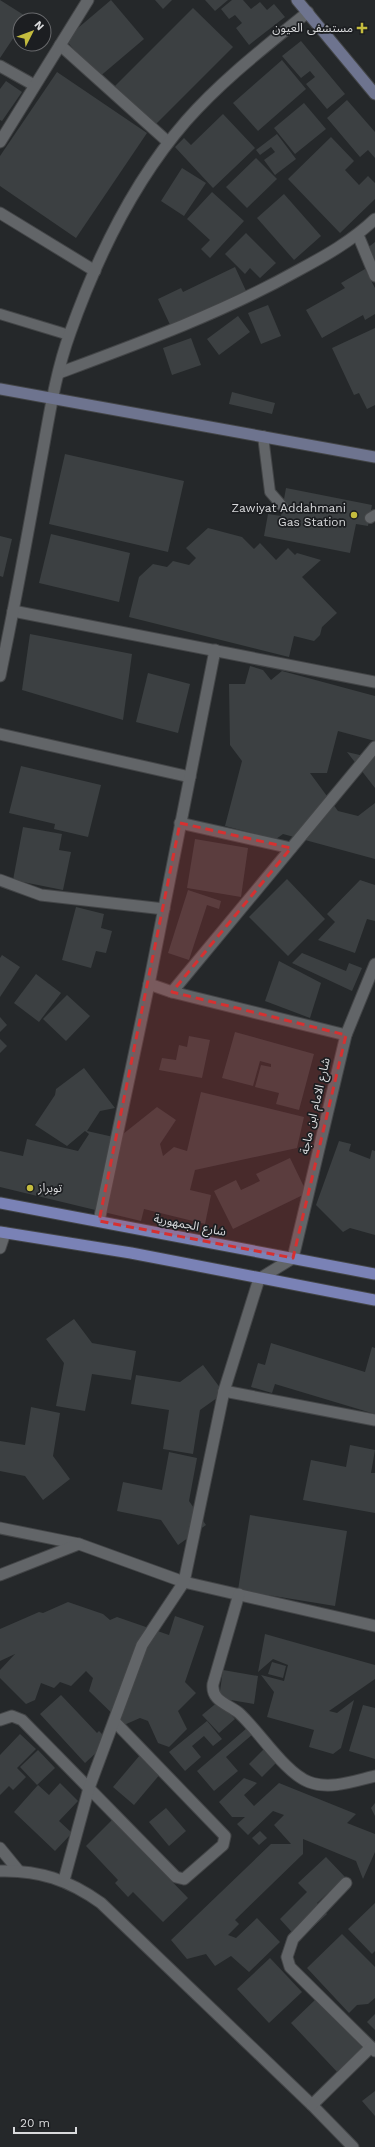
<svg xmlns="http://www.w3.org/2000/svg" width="375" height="2147" viewBox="0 0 375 2147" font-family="'Work Sans','Noto Sans Arabic',sans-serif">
  <rect width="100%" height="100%" fill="#25282a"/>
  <g fill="#3c4042">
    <path d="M0 0 27 17 25 20H20V28L0 58Z"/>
    <path d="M111 0 144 39 98 78 65 39Z"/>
    <path d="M155 0H172L163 9Z"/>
    <path d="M205 0H228L215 11Z"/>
    <path d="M232 0H243L251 9 260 2 267 10 274 4 285 17 249 45 236 28 242 23 235 15 229 19 221 9Z"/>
    <path d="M193 8 233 47 155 125 115 86Z"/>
    <path d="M301 41 345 94 327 109 306 84 315 77 310 71 301 78 282 56Z"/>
    <path d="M282 60 306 89 258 131 233 103Z"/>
    <path d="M57 72 147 133 76 238 0 186V156Z"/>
    <path d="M6 81 22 92 2 121 0 120V89Z"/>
    <path d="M347 100 375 132V158L368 150 360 157 327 118Z"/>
    <path d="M304 103 326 129 295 154 274 128Z"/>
    <path d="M223 114 255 148 213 188 175 147 184 138 191 145Z"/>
    <path d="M277 134 296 159 275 175 264 160 275 152 271 147 260 155 256 150Z"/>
    <path d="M331 137 354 161 345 170 359 185 368 176 375 183V199L340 233 288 179Z"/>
    <path d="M256 158 277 179 247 208 226 187Z"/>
    <path d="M182 168 206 183 184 216 161 201Z"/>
    <path d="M212 192 244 221 210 258 201 249 210 240 187 219Z"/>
    <path d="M284 194 321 236 294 260 257 218Z"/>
    <path d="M246 233 276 263 260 278 250 268 245 274 225 254Z"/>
    <path d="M375 242V259L366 249Z"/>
    <path d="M235 267 247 293 172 329 158 299 181 288 183 292Z"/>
    <path d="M365 269 375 288V314L365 320 363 315 322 338 306 310 345 288 341 283Z"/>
    <path d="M268 305 281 336 261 344 248 313Z"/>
    <path d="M238 316 250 332 219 355 207 339Z"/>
    <path d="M375 328V405L367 409 359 393 354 395 332 348Z"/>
    <path d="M191 338 201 365 172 375 163 348Z"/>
    <path d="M232 392 275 403 272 414 229 404Z"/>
    <path d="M65 454 184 481 168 552 49 524Z"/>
    <path d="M286 488 372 505 368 526 356 524 350 553 264 536 268 514 281 516Z"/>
    <path d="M208 528 242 537 254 549 260 543 276 560 288 548 295 555 297 553 321 560 302 577 337 613 322 627 320 635 314 641 294 636 289 657 129 617 139 577 153 564 167 567 173 561 189 565 196 558 186 548Z"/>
    <path d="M51 534 130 553 119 602 39 583Z"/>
    <path d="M0 536 12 539 3 577 0 576Z"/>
    <path d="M30 634 132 654 123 720 22 690Z"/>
    <path d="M250 666 263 670 271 680 282 671 375 696V741L338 731 327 773H310L338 811 358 816 375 803V859L283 834 276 839 225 826 242 761 230 745 229 684H245Z"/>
    <path d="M148 673 190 684 178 733 136 722Z"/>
    <path d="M375 748V788L347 752 364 756Z"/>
    <path d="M21 766 101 785 88 837 54 829 55 824 9 813Z"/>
    <path d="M23 827 62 834 59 850 71 852 63 890 13 880Z"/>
    <path d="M195 839 248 848 241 897 187 888Z"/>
    <path d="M287 879 325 919 288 956 249 917Z"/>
    <path d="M360 880 375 885V921L367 919 355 953 318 940 335 922 327 914Z"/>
    <path d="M188 890 221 901 219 909 207 905 189 960 168 953Z"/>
    <path d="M76 907 104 914 101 928 112 931 106 953 96 951 91 968 62 960Z"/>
    <path d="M302 953 346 971 349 963 362 968 352 991 292 963Z"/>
    <path d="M2 955 20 967 0 997V958Z"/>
    <path d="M279 961 321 983 310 1018 265 1001Z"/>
    <path d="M36 974 61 993 39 1022 14 1003Z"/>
    <path d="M67 995 90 1016 66 1041 43 1019Z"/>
    <path d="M0 1017 7 1025 0 1032Z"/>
    <path d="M235 1032 314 1054 299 1110 276 1104 279 1093 255 1087 261 1065 271 1067V1064L260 1061 253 1086 222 1078Z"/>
    <path d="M189 1036 210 1040 202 1078 159 1070 162 1058 176 1060 179 1045 187 1047Z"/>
    <path d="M0 1039 7 1046 0 1053Z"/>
    <path d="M84 1068 115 1108 100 1111 87 1131 118 1138 157 1107 176 1120 160 1144 163 1156 174 1147 187 1151 201 1092 304 1117 297 1148 195 1170 190 1190 211 1195 205 1224 144 1209 141 1221 0 1187V1151L23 1156 27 1139 78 1151 89 1134 85 1131 67 1146 35 1125 55 1095 56 1089Z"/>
    <path d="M339 1141 351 1144 349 1151 370 1159 372 1150 375 1151V1235L350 1228 343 1232 316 1205Z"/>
    <path d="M290 1158 307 1193 233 1229 214 1191 236 1180 241 1190 260 1181 256 1174Z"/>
    <path d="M74 1319 92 1343 136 1351 131 1380 92 1374 85 1411 56 1406 64 1363 46 1339Z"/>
    <path d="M271 1343 365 1372 372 1347 375 1348V1414L275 1384 272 1393 251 1387 258 1363 265 1365Z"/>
    <path d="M203 1365 224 1393 200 1410 193 1454 163 1449 169 1410 131 1404 136 1375 180 1382Z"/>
    <path d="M31 1407 60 1413 53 1456 70 1479 43 1500 25 1476 0 1471V1441L25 1445Z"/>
    <path d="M350 1445 375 1450 371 1473H375V1513L303 1500 311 1460 346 1467Z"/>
    <path d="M169 1452 197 1458 189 1501 206 1525 178 1545 161 1520 117 1511 123 1482 162 1490Z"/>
    <path d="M250 1515 347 1531 335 1606 238 1590Z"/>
    <path d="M68 1602 103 1614 110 1620 117 1617 169 1635 175 1616 204 1626 185 1682 196 1693 178 1711 187 1729 169 1747 158 1743 148 1721 140 1718 124 1725 89 1691 93 1678 86 1671 71 1686 60 1682 54 1688 41 1683 35 1700 26 1704 0 1678V1670L15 1654 0 1661V1629L39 1612 43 1613Z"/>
    <path d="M265 1634 375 1665V1679L329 1711 337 1713 354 1700 341 1748 333 1754 309 1747 314 1730 267 1717 274 1692 261 1675 284 1681 288 1665 273 1659 258 1672Z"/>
    <path d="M272 1662 286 1666 283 1678 268 1674Z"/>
    <path d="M223 1670 258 1676 254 1704 219 1698Z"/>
    <path d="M61 1695 97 1733 99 1731 109 1741 85 1763 40 1714Z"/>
    <path d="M219 1701 235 1719 219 1733 202 1715Z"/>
    <path d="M363 1705 375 1708V1759L349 1751Z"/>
    <path d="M207 1721 222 1739 213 1746 204 1736 192 1746 201 1757 185 1771 169 1752Z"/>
    <path d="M247 1728 253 1734 226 1757 238 1771 214 1791 197 1771Z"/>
    <path d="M20 1734 36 1749 17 1768 26 1777 13 1790 9 1786 0 1795V1755Z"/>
    <path d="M265 1748 278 1761 262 1777 249 1764Z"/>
    <path d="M38 1750 55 1768 37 1785 20 1767Z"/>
    <path d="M140 1755 161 1773 134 1805 113 1787Z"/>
    <path d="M244 1778 257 1783 244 1795 254 1806 279 1783 356 1814 347 1823 375 1834V1852L363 1879 356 1861 303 1839V1854L235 1920 239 1924 228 1935 236 1938 257 1918 280 1942 249 1972 231 1956 215 1966 206 1954 187 1959 171 1940 271 1844H291L274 1825 284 1815 273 1811 248 1835 237 1824 245 1817H232L219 1802Z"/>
    <path d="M60 1783 78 1801 59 1821 72 1833 55 1851 14 1812 38 1785 49 1795Z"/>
    <path d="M375 1803V1816L371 1808Z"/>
    <path d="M166 1808 186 1831 169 1846 149 1822Z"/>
    <path d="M112 1820 188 1898 163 1922 133 1892 128 1897 115 1883 118 1880 86 1846Z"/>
    <path d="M260 1831 267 1838 259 1845 252 1838Z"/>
    <path d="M326 1857 345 1877 317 1903 327 1914 299 1940 280 1919 307 1892 298 1883Z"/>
    <path d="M375 1903V1951L372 1954 348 1929Z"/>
    <path d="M342 1934 375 1967V1998L368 2004 357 2005 349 2013 307 1968Z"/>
    <path d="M270 1958 302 1992 269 2023 237 1989Z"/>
    <path d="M316 1999 366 2051 340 2075 291 2023Z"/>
    <path d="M375 2014V2030L367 2022Z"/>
    <path d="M375 2091V2116L362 2101Z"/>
  </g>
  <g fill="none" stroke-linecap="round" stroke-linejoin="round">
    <g stroke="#434547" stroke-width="12">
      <g id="service">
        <path d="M0 314 69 335"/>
        <path d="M263 436 270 492 283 507"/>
        <path d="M370 518 375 515"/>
      </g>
    </g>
    <g stroke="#434547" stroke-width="13">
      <g id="minor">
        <path d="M60 45 168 142"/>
        <path d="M0 66 34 85"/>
        <path d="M0 142 88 0"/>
        <path d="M0 213 95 271"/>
        <path d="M358 235 375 276"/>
        <path d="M59 373C140 343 222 313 297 271 325 256 352 241 375 219"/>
        <path d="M13 611 375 682"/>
        <path d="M0 676C14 608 27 539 39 471 48 425 54 377 70 333 97 257 133 182 186 121 222 80 265 47 308 12"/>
        <path d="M0 734 190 777"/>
        <path d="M180 823 291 848"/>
        <path d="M0 880 41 895 164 909"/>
        <path d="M149 984 172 992 346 1035"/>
        <path d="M172 992 375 747"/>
        <path d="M99 1221 149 984 215 650"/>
        <path d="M0 1248 5 1233"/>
        <path d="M224 1391 375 1420"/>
        <path d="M0 1528 79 1544 184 1582 375 1626"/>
        <path d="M0 1575 79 1544"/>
        <path d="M239 1594 213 1684C211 1701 228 1704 239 1713 259 1731 285 1773 309 1782 330 1790 354 1781 375 1776"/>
        <path d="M0 1720 12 1716 22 1720 176 1877 184 1879 223 1845 225 1836 115 1722"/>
        <path d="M0 1848 18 1870"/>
        <path d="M0 1871C39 1870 69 1880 101 1903L312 2105 353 2147"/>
        <path d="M64 1880 89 1788 142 1645 184 1582 224 1391 259 1279 293 1258 346 1035 375 964"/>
        <path d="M346 1883 293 1939 287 1957 290 1967 375 2051"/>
        <path d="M312 2105 371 2047"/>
      </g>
    </g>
    <g stroke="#434547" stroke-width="13">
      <g id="secondary">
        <path d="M297 0 375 94"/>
        <path d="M0 389 375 457"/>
      </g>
    </g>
    <g stroke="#434547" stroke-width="13">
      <g id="primary">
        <path d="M0 1203 375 1274"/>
        <path d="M0 1232 131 1253 375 1300"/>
      </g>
    </g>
    <use href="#service" stroke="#626568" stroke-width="10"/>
    <use href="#minor" stroke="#626568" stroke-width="11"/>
    <use href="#secondary" stroke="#6e748f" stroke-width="11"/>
    <use href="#primary" stroke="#7a82b6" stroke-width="11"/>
  </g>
  <path fill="#d63131" fill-opacity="0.2" stroke="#d63131" stroke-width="3" stroke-dasharray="8 5" stroke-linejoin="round" d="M180 823 291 848 172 992 346 1035 293 1258 99 1221Z"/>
  <g fill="#c4bc3e" stroke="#1c1e21" stroke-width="1.5">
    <path d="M360 22h4v4h4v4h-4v4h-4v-4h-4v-4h4z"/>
    <circle cx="354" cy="515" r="4"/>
    <circle cx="30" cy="1188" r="4"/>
  </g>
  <g text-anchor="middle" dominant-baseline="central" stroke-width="3.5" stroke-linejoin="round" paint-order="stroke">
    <g font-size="12" fill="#d9dadc" stroke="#1c1e21" text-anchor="end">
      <text x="353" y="28">مستشفى العيون</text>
      <text x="346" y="508">Zawiyat Addahmani<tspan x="346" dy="14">Gas Station</tspan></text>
      <text x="38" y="1188" text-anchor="start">توبراز</text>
    </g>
    <g font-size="12" fill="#d9dadc" stroke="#1c1e21">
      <text transform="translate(315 1106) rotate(-77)">شارع الامام ابن ماجة</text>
      <text transform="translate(190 1225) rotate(11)">شارع الجمهورية</text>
    </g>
  </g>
  <g transform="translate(32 32) rotate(48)"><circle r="19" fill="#1c1e21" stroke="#68696c"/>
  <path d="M0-3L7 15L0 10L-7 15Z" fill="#c4bc3e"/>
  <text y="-6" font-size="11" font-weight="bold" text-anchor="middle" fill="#d9dadc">N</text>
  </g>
  <path d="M14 2127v6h62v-6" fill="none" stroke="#d9dadc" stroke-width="2"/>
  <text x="20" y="2127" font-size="12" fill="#d9dadc" stroke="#1c1e21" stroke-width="3" paint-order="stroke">20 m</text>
</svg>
